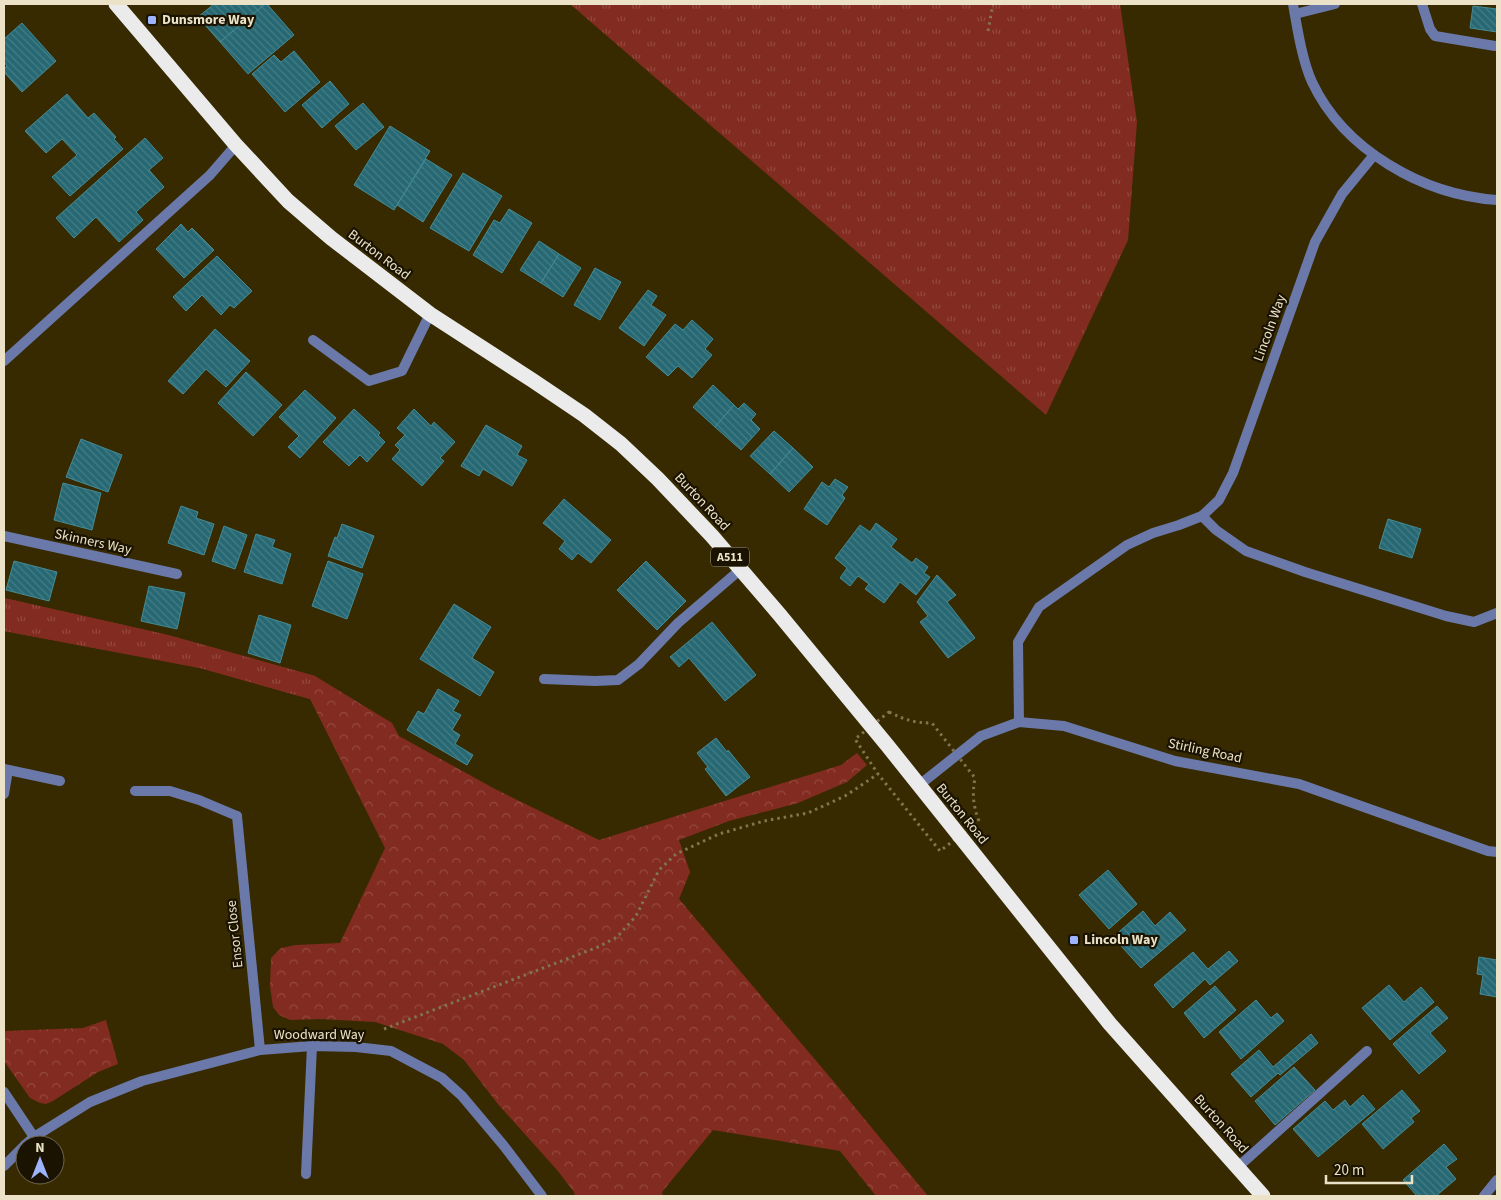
<svg xmlns="http://www.w3.org/2000/svg" width="1501" height="1200" viewBox="0 0 1501 1200" font-family="'Source Sans 3',sans-serif">
  <defs>
    <pattern id="forest-crowns" width="20" height="18" patternUnits="userSpaceOnUse" patternTransform="scale(1.25)"><rect width="20" height="18" fill="#822b20"/><path d="M2 6a3 3 0 1 1 6 0M12 15a3 3 0 1 1 6 0" fill="none" stroke="#94493f"/></pattern>
    <pattern id="park-tufts" width="24" height="20" patternUnits="userSpaceOnUse" patternTransform="scale(1.25)"><rect width="24" height="20" fill="#822b20"/><path d="M3 7l-1-3M5 7V3M7 7l1-3M15 17l-1-3M17 17v-4M19 17l1-3" fill="none" stroke="#94493f"/></pattern>
    <pattern id="building-back-hatch" width="6" height="6" patternUnits="userSpaceOnUse" patternTransform="scale(1.25)"><rect width="6" height="6" fill="#266873"/><path d="M-1 5l2 2M0 0l6 6M5-1l2 2" fill="none" stroke="#467d85"/></pattern>
  </defs>
  <rect width="100%" height="100%" fill="#372a00"/>
  <g fill="url(#forest-crowns)">
    <path d="M4 598 168 635 315 676 392 723 399 736 495 789 599 840 841 765 857 753 867 765 847 782 798 803 729 821 679 840 690 872 679 899 834 1082 928 1196H876L840 1151 713 1130 662 1192 663 1196H575L574 1192 557 1170 497 1103 464 1060 443 1044 375 1022 320 1019 290 1020 279 1015 273 1007 270 986 271 958 281 948 296 945 340 943 385 848 310 699 200 668 4 631Z"/>
    <path d="M106 1020 118 1064 98 1072 53 1101 46 1104 40 1103 30 1098 4 1061V1031L83 1028Z"/>
  </g>
  <g fill="url(#park-tufts)">
    <path d="M570 4H1120L1137 122 1128 240 1046 415Z"/>
    <path d="M4 598 168 635 315 676 310 699 200 668 4 631Z"/>
  </g>
  <g fill="url(#building-back-hatch)" stroke="#438c98">
    <path d="M214 4H265L220 42 198 17Z"/>
    <path d="M265 4H267L294 35 248 74 220 42Z"/>
    <path d="M1473 6 1497 9V32L1470 28Z"/>
    <path d="M22 23 56 61 22 92 4 72V69L7 66 4 62V39Z"/>
    <path d="M294 51 320 82 285 112 252 74 274 55 281 62Z"/>
    <path d="M330 81 349 104 322 128 302 105Z"/>
    <path d="M67 94 88 118 94 113 116 137 114 139 123 149 70 196 52 177 77 155 62 139 46 153 25 131Z"/>
    <path d="M363 103 384 127 356 150 335 126Z"/>
    <path d="M390 126 430 151 394 210 354 185Z"/>
    <path d="M145 138 163 158 149 170 164 187 136 212 143 220 119 242 96 217 74 238 56 218Z"/>
    <path d="M426 159 452 175 423 222 397 205Z"/>
    <path d="M463 173 502 196 469 251 430 228Z"/>
    <path d="M509 209 532 223 502 273 473 255 494 220 500 223Z"/>
    <path d="M181 224 188 232 192 228 214 250 184 278 156 249Z"/>
    <path d="M539 241 559 254 541 283 520 270Z"/>
    <path d="M559 254 581 268 563 297 541 283Z"/>
    <path d="M217 256 252 291 234 308 230 305 221 315 202 295 186 311 173 297Z"/>
    <path d="M595 268 621 282 600 320 574 305Z"/>
    <path d="M648 290 657 296 651 305 666 315 644 346 619 328Z"/>
    <path d="M692 320 713 339 705 349 712 355 692 378 678 366 668 376 646 357 675 324 683 330Z"/>
    <path d="M215 329 250 361 226 387 206 369 183 394 168 381Z"/>
    <path d="M246 372 282 405 253 436 218 403Z"/>
    <path d="M713 385 734 405 715 427 693 407Z"/>
    <path d="M305 390 336 418 300 458 288 447 299 436 279 417Z"/>
    <path d="M744 403 756 414 751 420 760 429 741 450 715 427 734 405 738 409Z"/>
    <path d="M354 409 380 433 378 435 385 442 367 462 360 455 349 466 323 442Z"/>
    <path d="M414 409 431 426 434 422 455 442 440 458 444 461 422 486 392 459 400 450 395 445 405 435 397 428Z"/>
    <path d="M486 425 522 446 517 455 527 460 512 486 483 469 479 476 461 466Z"/>
    <path d="M774 431 793 448 770 474 750 456Z"/>
    <path d="M81 439 122 455 108 492 66 477Z"/>
    <path d="M793 448 813 467 789 492 770 474Z"/>
    <path d="M835 479 848 487 842 495 845 498 827 525 804 509 822 482 829 487Z"/>
    <path d="M63 483 101 493 92 530 54 520Z"/>
    <path d="M564 499 611 540 591 563 578 553 572 560 559 549 565 541 543 523Z"/>
    <path d="M181 506 198 512 196 518 214 524 204 555 168 543Z"/>
    <path d="M1388 519 1421 529 1412 558 1379 548Z"/>
    <path d="M876 523 897 539 891 547 912 563 916 558 928 567 924 573 930 577 916 595 900 582 884 603 865 589 869 584 858 576 850 586 840 578 847 568 835 558 860 525 870 532Z"/>
    <path d="M342 524 374 536 362 568 328 556 335 537 337 538Z"/>
    <path d="M224 526 247 535 235 569 212 561Z"/>
    <path d="M256 534 275 540 272 547 291 554 282 584 244 572Z"/>
    <path d="M14 561 57 572 49 601 6 590Z"/>
    <path d="M328 561 363 574 347 619 312 606Z"/>
    <path d="M646 561 686 601 657 630 617 590Z"/>
    <path d="M937 575 956 595 947 602 975 638 948 658 920 622 928 616 917 602Z"/>
    <path d="M149 586 185 593 177 629 141 621Z"/>
    <path d="M454 604 491 627 472 658 494 672 480 696 420 659Z"/>
    <path d="M259 615 291 625 280 663 248 653Z"/>
    <path d="M712 622 756 675 725 701 689 658 679 667 670 657Z"/>
    <path d="M438 689 459 701 453 711 461 715 452 730 460 735 455 744 473 755 467 765 407 730 418 711 424 714Z"/>
    <path d="M716 738 727 752 728 750 750 777 726 796 705 769 708 767 697 753Z"/>
    <path d="M1108 870 1137 904 1109 929 1079 895Z"/>
    <path d="M1143 911 1155 926 1170 912 1186 930 1141 968 1113 937Z"/>
    <path d="M1229 951 1238 961 1210 985 1205 979 1173 1008 1154 985 1193 952 1208 969Z"/>
    <path d="M1479 957 1497 960V997L1480 994 1483 975 1477 974Z"/>
    <path d="M1389 985 1404 1002 1421 987 1434 1002 1390 1040 1362 1008Z"/>
    <path d="M1215 986 1236 1010 1204 1038 1184 1013Z"/>
    <path d="M1256 1000 1271 1018 1277 1013 1284 1021 1241 1059 1219 1032Z"/>
    <path d="M1437 1006 1448 1018 1430 1033 1446 1051 1419 1074 1393 1044Z"/>
    <path d="M1311 1034 1318 1043 1280 1075 1278 1073 1251 1097 1231 1074 1259 1050 1273 1067Z"/>
    <path d="M1294 1067 1315 1090 1275 1125 1255 1101Z"/>
    <path d="M1402 1090 1420 1111 1411 1118 1414 1122 1383 1149 1362 1124Z"/>
    <path d="M1363 1095 1375 1109 1318 1157 1293 1129 1325 1101 1333 1110 1345 1100 1350 1107Z"/>
    <path d="M1444 1144 1457 1159 1446 1167 1456 1179 1436 1196H1417L1403 1180Z"/>
  </g>
  <g fill="none" stroke-linecap="round" stroke-linejoin="round">
    <g stroke="#807551" stroke-width="3" stroke-dasharray="2.5 4" stroke-linecap="butt">
      <path d="M988 31 993 4"/>
      <path d="M889 712C905 720 914 723 932 723L975 778C972 794 973 805 979 821L940 851 878 774 855 739Z"/>
      <path d="M384 1029 598 947 617 937 636 916 659 870 676 854 719 834 764 821 808 813 845 796 878 774"/>
    </g>
    <g stroke="#6a79a9" stroke-width="10">
      <path d="M1422 4 1430 29 1435 36 1495 46"/>
      <path d="M1295 14 1335 4"/>
      <path d="M4 361 210 175 236 145"/>
      <path d="M544 679 595 681 618 680 639 664 678 623 741 569"/>
      <path d="M135 791H170L199 800 237 816"/>
      <path d="M1238 1167 1367 1051"/>
      <path d="M306 1174 312 1046"/>
    </g>
    <g stroke="#6a79a9" stroke-width="10">
      <path d="M1293 4C1297 27 1302 60 1312 82 1344 150 1423 195 1497 200"/>
      <path d="M313 340 369 381 402 371 430 314"/>
      <path d="M1202 516 1219 500 1233 473 1315 242 1342 194 1374 155"/>
      <path d="M4 536 177 574"/>
      <path d="M1019 722 1018 642 1039 607 1127 545 1153 533 1179 525 1202 516 1216 530 1246 551 1305 572 1446 616 1474 622 1497 613"/>
      <path d="M4 769 60 781"/>
      <path d="M918 786 981 736 1019 722 1064 726 1175 761 1299 784 1488 851 1497 852"/>
      <path d="M4 794 8 770"/>
      <path d="M237 816 260 1050"/>
      <path d="M4 1092 34 1137"/>
      <path d="M25 1145 34 1137 90 1102 142 1081 260 1050 312 1046 356 1047 391 1051 442 1078 462 1096 504 1146 542 1196"/>
      <path d="M4 1166 25 1145"/>
      <path d="M1484 1196 1497 1180"/>
    </g>
    <path stroke="#ebebeb" stroke-width="15" d="M116 4 236 145 288 201 331 238 430 314 532 380 584 415 621 444 658 479 712 536 779 614 887 745 1110 1024 1263 1196"/>
  </g>
  <g fill="#9db4fd" stroke="#1b1301" stroke-width="2">
    <rect x="147" y="15" width="10" height="10" rx="2.5"/>
    <rect x="1069" y="935" width="10" height="10" rx="2.5"/>
  </g>
  <g text-anchor="middle" dominant-baseline="central" stroke-width="4.5" stroke-linejoin="round" paint-order="stroke">
    <rect fill="#1b1301" stroke="#ada48c" stroke-width="1" x="711" y="547.5" width="38" height="19" rx="4"/>
    <g font-size="12" font-weight="bold" fill="#ece2c7">
      <text x="730" y="557">A511</text>
    </g>
    <g font-size="14" font-weight="bold" fill="#ece2c7" stroke="#1b1301" text-anchor="start">
      <text x="162" y="20">Dunsmore Way</text>
      <text x="1084" y="940">Lincoln Way</text>
    </g>
    <g font-size="14" fill="#ece2c7" stroke="#1b1301">
      <text transform="translate(379 255) rotate(37)">Burton Road</text>
      <text transform="translate(1270 328) rotate(-70)">Lincoln Way</text>
      <text transform="translate(702 502) rotate(47)">Burton Road</text>
      <text transform="translate(93 542) rotate(12)">Skinners Way</text>
      <text transform="translate(1205 751) rotate(12)">Stirling Road</text>
      <text transform="translate(962 814) rotate(51)">Burton Road</text>
      <text transform="translate(235 934) rotate(-96)">Ensor Close</text>
      <text x="319" y="1035">Woodward Way</text>
      <text transform="translate(1221 1124) rotate(48)">Burton Road</text>
    </g>
  </g>
  <rect width="1501" height="1200" fill="none" stroke="#ece2c7" stroke-width="10"/>
  <g transform="translate(40 1160)"><circle r="24" fill="#1b1301" stroke="#6f6650"/>
  <path d="M0-4L9 19L0 12L-9 19Z" fill="#9db4fd"/>
  <text y="-8" font-size="14" font-weight="bold" text-anchor="middle" fill="#ece2c7">N</text>
  </g>
  <path d="M1326 1175v8h86v-8" fill="none" stroke="#ece2c7" stroke-width="2.5"/>
  <text x="1334" y="1175" font-size="15" fill="#ece2c7" stroke="#1b1301" stroke-width="4" paint-order="stroke">20 m</text>
</svg>
